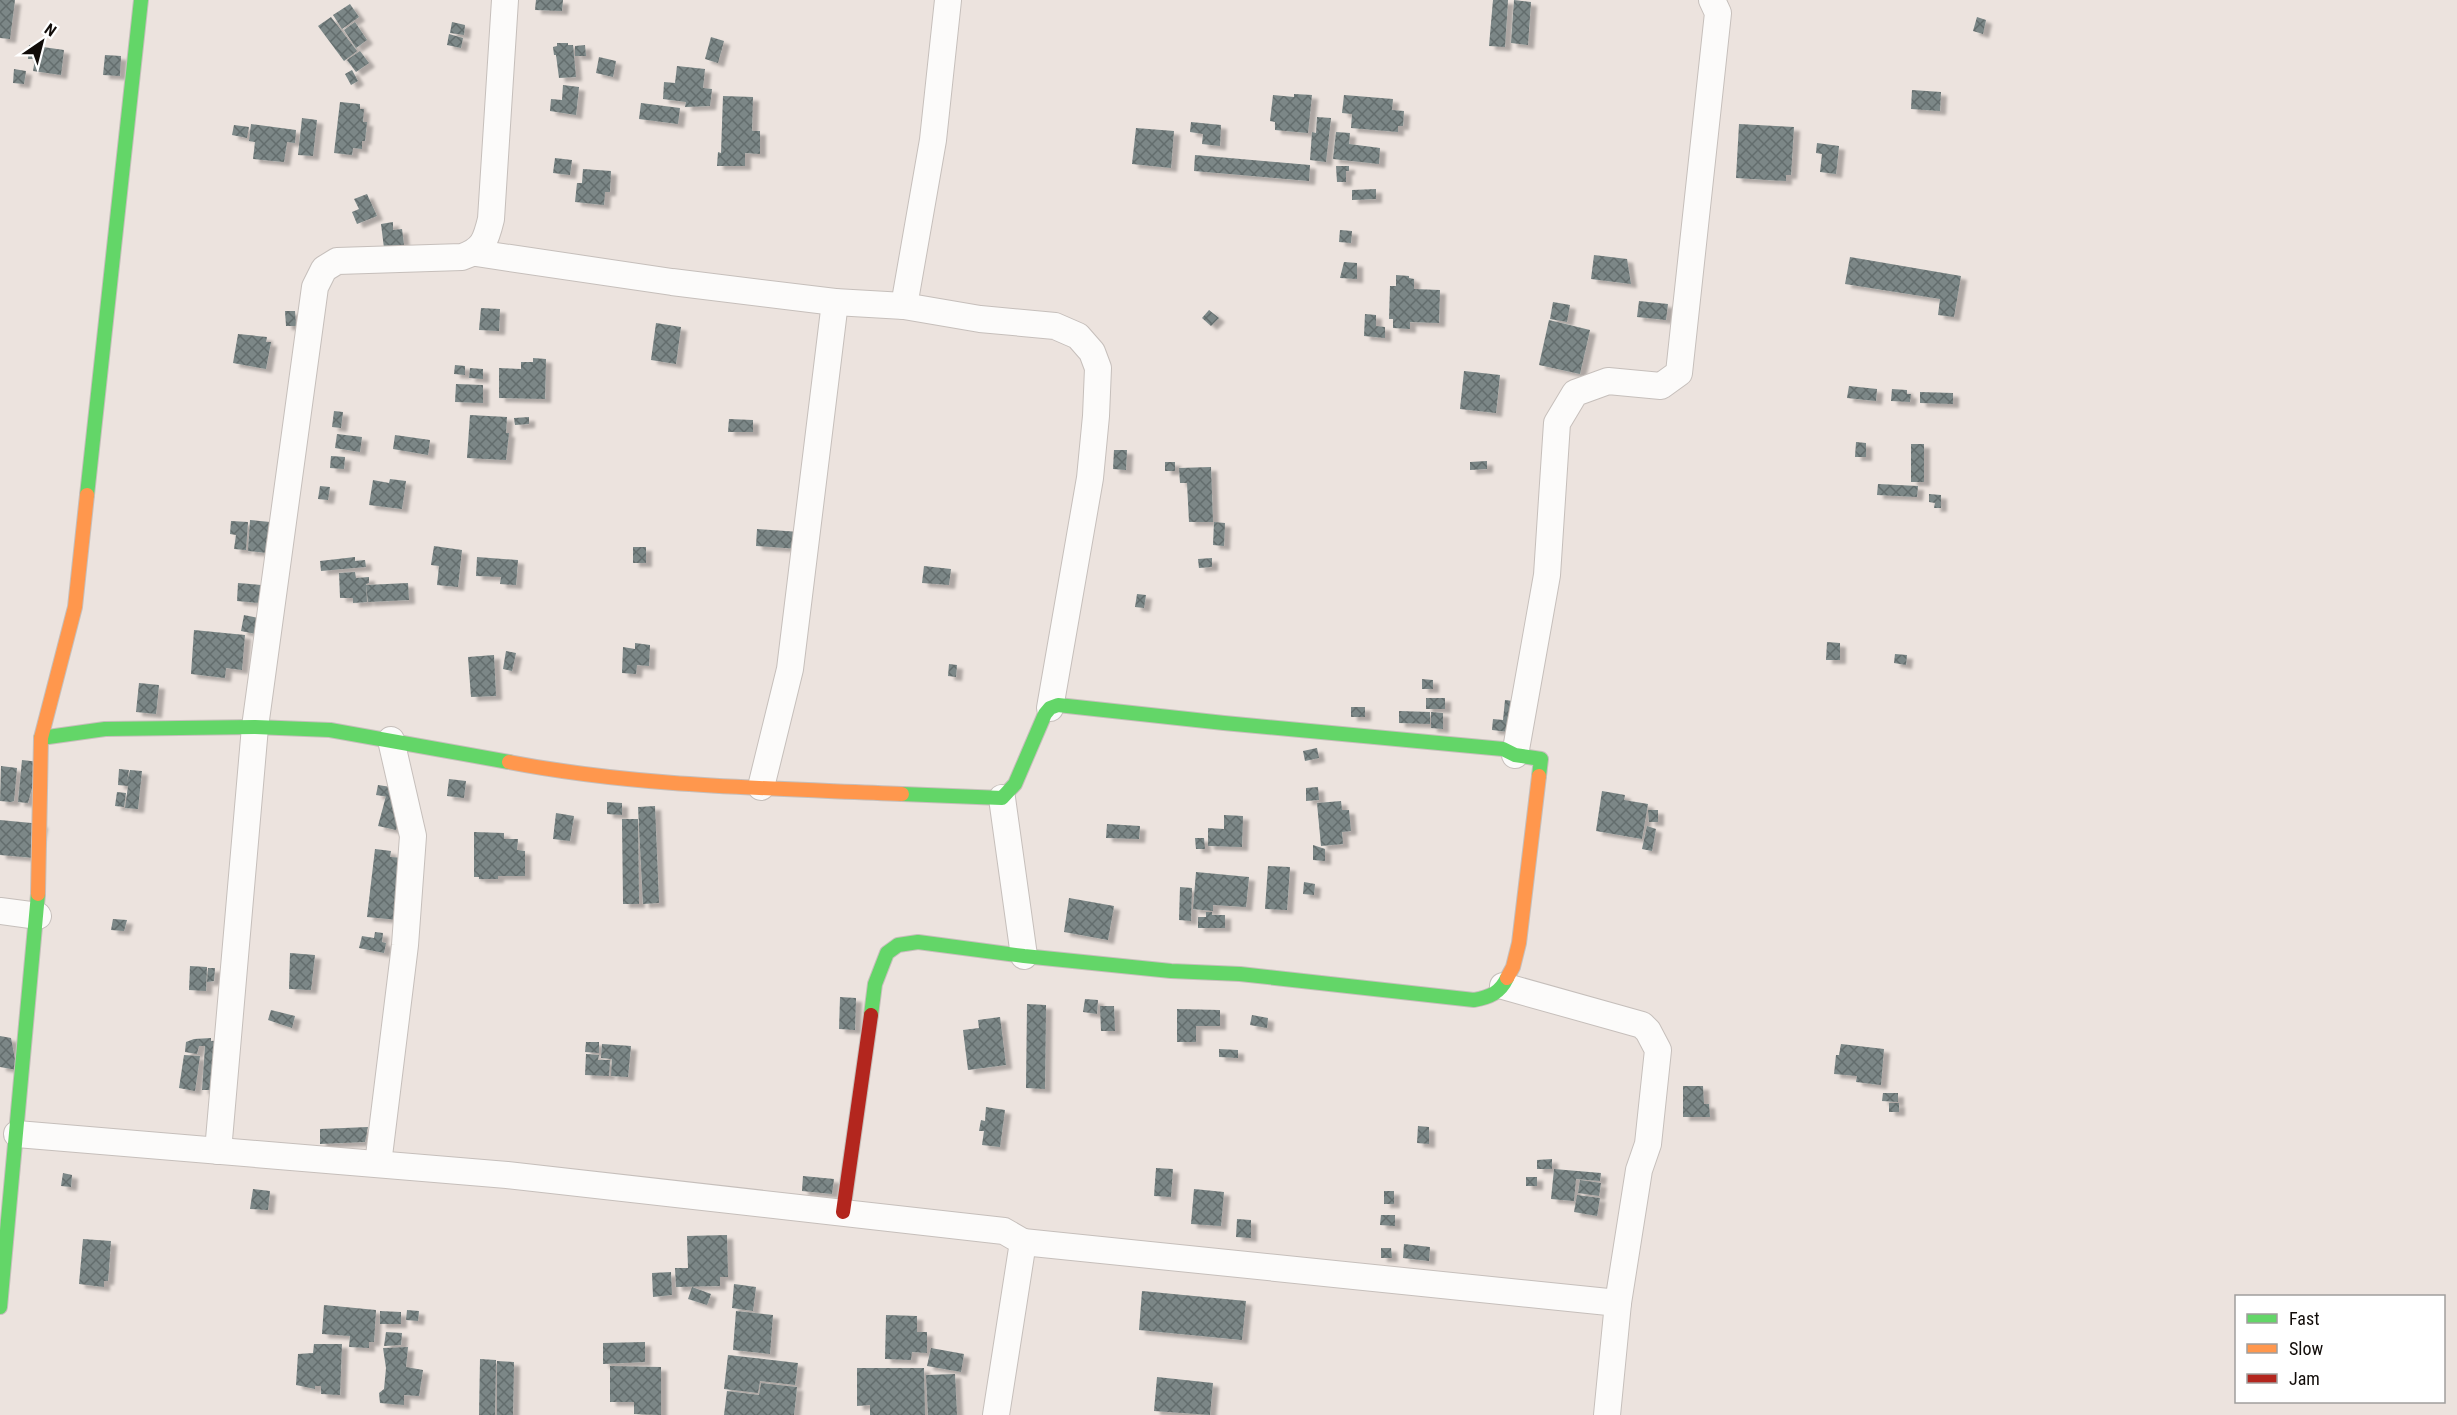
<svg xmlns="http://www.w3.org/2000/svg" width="2457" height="1415" viewBox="0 0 2457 1415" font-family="'Roboto Condensed',sans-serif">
  <defs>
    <pattern id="building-cross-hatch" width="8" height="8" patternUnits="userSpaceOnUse" patternTransform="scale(1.5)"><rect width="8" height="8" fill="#7b8787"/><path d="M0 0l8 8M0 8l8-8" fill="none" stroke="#636d6d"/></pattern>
    <filter id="shadow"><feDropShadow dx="6" dy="4" stdDeviation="1.5" flood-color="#0004"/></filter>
  </defs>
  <rect width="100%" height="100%" fill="#ece3de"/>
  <g fill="url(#building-cross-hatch)" filter="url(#shadow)">
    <path d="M0 0H15L10 39 0 38Z"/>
    <path d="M536 0H563L562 11 535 10Z"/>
    <path d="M1493 0H1508L1505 47 1489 46Z"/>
    <path d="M1514 0 1531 2 1528 45 1511 43Z"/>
    <path d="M350 4 359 17 342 29 333 15Z"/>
    <path d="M331 17 357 51 344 61 318 26Z"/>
    <path d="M1977 17 1986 20 1983 34 1973 31Z"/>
    <path d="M355 22 367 40 356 48 344 30Z"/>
    <path d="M452 22 465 25 464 35 450 33Z"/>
    <path d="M449 34 463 38 461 48 447 45Z"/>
    <path d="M711 37 724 41 718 63 705 59Z"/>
    <path d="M557 43H568V45H573L576 77 559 78 556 55H554L553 47 557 46Z"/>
    <path d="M29 45 64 50 61 75 33 71 35 59H28Z"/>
    <path d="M585 45 586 56H575V46Z"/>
    <path d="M360 51 369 63 356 72 347 60Z"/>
    <path d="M105 55 121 56 120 76 103 75Z"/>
    <path d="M599 57 616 61 613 77 596 73Z"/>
    <path d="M677 66 705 69 703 88 712 89 710 106 685 107 686 102 663 99 664 82 675 83Z"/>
    <path d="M14 69 26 71 24 84 13 83Z"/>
    <path d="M352 70 358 81 351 85 345 74Z"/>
    <path d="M563 85 579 87 576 115 550 111 551 99 562 100Z"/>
    <path d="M1912 90 1941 92 1940 111 1911 109Z"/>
    <path d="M1294 94 1312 95 1308 133 1275 130V122L1270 121 1273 95 1294 97Z"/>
    <path d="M1344 95 1393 99 1392 110 1404 111 1403 126H1398V132L1351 128 1352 114 1342 113Z"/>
    <path d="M723 96 753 97 752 131H760V154L745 153V166H717L718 152 721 153Z"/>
    <path d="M340 102 360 104V109H364L363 122H367L365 141H362V149L353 148 352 155 334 153Z"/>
    <path d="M641 103 680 108 678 124 639 119Z"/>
    <path d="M1317 117 1331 118 1326 162 1310 160 1312 132 1316 133Z"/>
    <path d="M302 118 317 120 313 156 298 155Z"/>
    <path d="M1191 122 1221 125 1220 146 1202 144 1203 134 1190 132Z"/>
    <path d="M251 124 296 130 295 143 287 142 284 162 253 159 255 142 249 141Z"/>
    <path d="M1739 124 1794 127 1791 175H1786V181L1736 178Z"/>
    <path d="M234 125 249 127 247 138 232 135Z"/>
    <path d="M1136 128 1174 131 1171 168 1132 164Z"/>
    <path d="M1336 132 1350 133 1349 144 1380 148 1379 164 1333 159Z"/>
    <path d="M1817 143 1839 146 1836 174 1820 172 1822 154 1816 153Z"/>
    <path d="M1195 155 1310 165 1309 181 1194 171Z"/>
    <path d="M555 158 572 160 570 175 553 173Z"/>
    <path d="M1336 166H1349V171H1346V182H1337Z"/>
    <path d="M583 169 611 171 610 192H605L604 205 575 202 577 183H582Z"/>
    <path d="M1376 189V199L1352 200V190Z"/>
    <path d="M367 194 377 216 357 224 352 212 359 209 354 199Z"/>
    <path d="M393 222V230L402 229 404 245 384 248 381 224Z"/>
    <path d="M1340 230 1352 231 1351 243 1339 242Z"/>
    <path d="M1594 255 1627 259 1631 284 1591 279Z"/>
    <path d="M1850 257 1961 276 1954 317 1938 315 1940 299 1845 284Z"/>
    <path d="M1344 262 1357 263V279L1340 278Z"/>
    <path d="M1396 275 1409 276V278L1414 279V289L1440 290 1439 323 1410 322V329L1393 328V319H1389L1390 286H1396Z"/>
    <path d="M1639 301 1668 304 1666 320 1637 317Z"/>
    <path d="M1553 302 1570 305 1567 322 1550 319Z"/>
    <path d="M481 308 500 309 499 331 479 330Z"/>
    <path d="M1209 310 1219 318 1211 326 1202 318Z"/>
    <path d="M285 311H295L296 326H286Z"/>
    <path d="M1365 314 1376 315V326L1385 327V338L1364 336Z"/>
    <path d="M1549 320 1590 330 1580 374 1539 365Z"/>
    <path d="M656 323 681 327 676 364 651 360Z"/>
    <path d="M238 334 267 337 266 342H271L266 369 233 363Z"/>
    <path d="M533 358 546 359 545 399 499 398V368L521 369V362H533Z"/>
    <path d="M455 365 465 366V375L454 374Z"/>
    <path d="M470 368 483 369V379L469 378Z"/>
    <path d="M1464 371 1500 375 1496 413 1460 409Z"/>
    <path d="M456 384 483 385V403L455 402Z"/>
    <path d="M1849 386 1877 389 1876 401 1847 398Z"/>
    <path d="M1892 389 1907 390V394H1911L1910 402 1891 401Z"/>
    <path d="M1920 392 1953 393V404L1920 403Z"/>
    <path d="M334 411 343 412 341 428 332 427Z"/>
    <path d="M470 415 507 417 506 433H509L506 460 467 458Z"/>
    <path d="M529 417V424L515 425 514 418Z"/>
    <path d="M729 419 753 420V432H728Z"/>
    <path d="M337 434 362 437 360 452 335 448Z"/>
    <path d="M395 435 430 440 428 455 393 449Z"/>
    <path d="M1856 442 1866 443V457H1855Z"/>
    <rect x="1911" y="444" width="13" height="38"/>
    <path d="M1114 450H1127L1126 470 1113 469Z"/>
    <path d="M331 456 345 457 344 469 330 468Z"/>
    <path d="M1487 461V469L1470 470V462Z"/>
    <rect x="1165" y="462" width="10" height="9"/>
    <path d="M1211 467 1213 522H1189L1187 483H1180L1179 468Z"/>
    <path d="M390 479 406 481 402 509 369 505 373 480 389 483Z"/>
    <path d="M1878 484 1918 486 1917 497 1877 495Z"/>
    <path d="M320 486 330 487 328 500 318 499Z"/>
    <path d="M1929 494 1941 495V508H1934L1935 503 1929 502Z"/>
    <path d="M250 520 270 522 268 553 248 551Z"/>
    <path d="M231 521 248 522 246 550 234 549 236 535 230 534Z"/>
    <path d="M1214 522 1225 523 1224 546 1213 545Z"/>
    <path d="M757 529 800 532 799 549 756 546Z"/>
    <path d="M434 546 462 550 458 587 437 585 439 566 431 565Z"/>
    <rect x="633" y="547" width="13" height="16"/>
    <path d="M355 557V561L365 560 366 567 321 571 320 561Z"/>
    <path d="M477 557 518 560 516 585 500 584 501 577 476 576Z"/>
    <path d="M1212 558V567L1199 568 1198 559Z"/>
    <path d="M924 566 951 569 949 585 922 583Z"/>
    <path d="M355 572 356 578 369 577V583L366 584 367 602 353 603V598H340L339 573Z"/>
    <path d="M238 583 261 585 260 603 237 601Z"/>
    <path d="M408 583 409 600 368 602 366 585Z"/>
    <path d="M1137 594 1146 595 1144 608 1135 607Z"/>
    <path d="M244 615 263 619 261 635 241 631Z"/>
    <path d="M194 630 245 635 242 670 226 668 225 678 191 674Z"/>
    <path d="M1827 642 1840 643V660H1826Z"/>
    <path d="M635 643 650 645 649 666 637 665 636 674 622 673 623 647 635 649Z"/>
    <path d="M506 651 516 653 512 671 503 669Z"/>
    <path d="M1895 654 1907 655 1906 665 1894 663Z"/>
    <path d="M494 655 496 696 471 697 468 657Z"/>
    <path d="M949 664 957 665 956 677 948 676Z"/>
    <path d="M1422 679 1433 680V689H1422Z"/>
    <path d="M139 683 159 685 156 714 136 712Z"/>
    <rect x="1426" y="698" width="19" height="11"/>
    <path d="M1505 700 1520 702 1517 733 1492 730 1493 719 1503 720Z"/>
    <rect x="1351" y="707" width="14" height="10"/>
    <path d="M1399 711 1430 712V724L1399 723Z"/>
    <path d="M1431 712 1443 713V729L1431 728Z"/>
    <path d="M1317 748 1319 758 1305 761 1303 751Z"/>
    <path d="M22 760 39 762 28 803 18 802Z"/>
    <path d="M1 766 17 768 14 801 11 802 0 801Z"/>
    <path d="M119 769 129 770 127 782 130 770 142 771 138 809 125 808 128 786 118 785Z"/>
    <path d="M449 779 466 781 464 798 447 796Z"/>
    <path d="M378 785 410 790 408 800 376 795Z"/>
    <path d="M1318 787 1319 800 1306 801V788Z"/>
    <path d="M1602 791 1625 795 1624 800 1648 804 1642 839 1596 831Z"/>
    <path d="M117 792 126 793 124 807 115 806Z"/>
    <path d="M386 796 403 801 396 830 378 826Z"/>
    <path d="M1341 801 1342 810H1349L1351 831 1342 832 1343 844 1321 846 1317 803Z"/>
    <path d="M607 802 622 803V815L607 814Z"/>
    <path d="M655 806 659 903 643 904 638 807Z"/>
    <path d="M1648 810H1658V822H1649Z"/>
    <path d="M556 813 574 816 570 841 553 839Z"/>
    <path d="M1224 815 1243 816 1242 847 1208 846V828L1224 829Z"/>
    <path d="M622 819H638L639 904H623Z"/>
    <path d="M0 820 42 824 35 858 0 855Z"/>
    <path d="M1107 824 1140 826 1139 839 1106 838Z"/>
    <path d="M1647 826 1656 829 1652 851 1642 849Z"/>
    <path d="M474 832 504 833V839H518L517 850 525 851V876H498V879H479V877H474Z"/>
    <path d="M1195 838H1204L1205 849H1196Z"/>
    <path d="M1313 845 1325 849V861L1313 860Z"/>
    <path d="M375 849 391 851 390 857 405 858 398 920 367 917Z"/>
    <path d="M1268 866 1290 867 1287 910 1265 909Z"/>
    <path d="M1196 872 1249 877 1246 907 1213 905V911L1193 909Z"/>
    <path d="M1304 882 1315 884 1314 895 1303 894Z"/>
    <path d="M1180 887 1192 888 1191 921 1179 920Z"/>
    <path d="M1069 898 1114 906 1108 940 1064 932Z"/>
    <path d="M1206 912H1212V915H1225V928H1198V917H1206Z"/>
    <path d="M113 919 127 920 124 931 111 930Z"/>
    <path d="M375 932 383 933 382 942 386 943 384 953 359 948 362 936 374 938Z"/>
    <path d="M290 953 315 955 311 990 289 989Z"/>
    <path d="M190 966 207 967 206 991 189 990Z"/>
    <path d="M208 968H215L214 981 207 982Z"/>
    <path d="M840 997 856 998 855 1030 839 1029Z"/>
    <path d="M1085 999 1098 1000 1097 1014 1083 1012Z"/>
    <path d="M1027 1004 1046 1005 1045 1089 1026 1088Z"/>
    <path d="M1100 1006H1114L1115 1031H1101Z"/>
    <path d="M1177 1009 1220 1010V1026H1196V1042H1177Z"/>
    <path d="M271 1010 295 1016 292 1028 268 1020Z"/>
    <path d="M1252 1015 1268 1018 1267 1028 1250 1025Z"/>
    <path d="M1000 1017 1006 1065 968 1070 963 1030 979 1028 978 1020Z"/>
    <path d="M0 1036 11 1038 17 1070 0 1067Z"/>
    <path d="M211 1038V1041L227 1040 223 1090H202L205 1046H199L197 1054 185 1052 186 1042 194 1039Z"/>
    <path d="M586 1042H599V1053L585 1052Z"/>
    <path d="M602 1044 631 1046 628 1077 611 1076 612 1059 601 1058Z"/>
    <path d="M1841 1044 1884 1049 1881 1085 1856 1082 1857 1076 1834 1074 1836 1055H1839Z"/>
    <path d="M1219 1049 1238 1050V1058L1219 1057Z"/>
    <path d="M586 1054 599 1055 598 1060H610L609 1076 585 1075Z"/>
    <path d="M184 1055 200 1056 195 1091 179 1088Z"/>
    <path d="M1683 1086H1703L1704 1104H1709L1710 1117H1683Z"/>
    <path d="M1883 1093H1898V1102L1882 1101Z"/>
    <rect x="1889" y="1103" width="10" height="9"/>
    <path d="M986 1107 1005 1110 1000 1147 982 1145 984 1131H979L981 1120 985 1121Z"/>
    <path d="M1418 1126 1429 1127V1144L1417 1143Z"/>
    <path d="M368 1127 365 1142 320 1144V1129Z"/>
    <path d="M1552 1159V1169H1537V1160Z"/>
    <path d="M1156 1168 1173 1169 1171 1197 1154 1196Z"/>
    <path d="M1554 1169 1601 1173 1600 1181 1576 1179 1574 1201 1551 1199Z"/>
    <path d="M63 1173 72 1175 71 1187 61 1186Z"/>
    <path d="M803 1176 834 1179 832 1194 802 1191Z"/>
    <rect x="1526" y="1177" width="11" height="9"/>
    <path d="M1580 1180 1601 1183 1599 1196 1578 1193Z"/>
    <path d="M253 1189 270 1191 268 1210 250 1209Z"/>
    <path d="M1194 1189 1224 1192 1221 1226 1191 1224Z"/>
    <rect x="1384" y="1191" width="10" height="13"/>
    <path d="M1577 1195 1600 1198 1597 1216 1574 1212Z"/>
    <path d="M1381 1215H1395V1226L1380 1225Z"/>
    <path d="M1237 1219 1251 1220V1238L1236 1237Z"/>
    <path d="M727 1235 728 1277H720V1286L676 1287 675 1268H688L687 1236Z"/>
    <path d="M83 1239 111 1241 108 1281H104V1287L79 1284Z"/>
    <path d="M1404 1244 1430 1247 1429 1261 1403 1258Z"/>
    <path d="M1381 1248H1391L1392 1258H1381Z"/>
    <path d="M671 1272 672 1295 653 1297 652 1273Z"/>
    <path d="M734 1284 756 1287 753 1311 732 1308Z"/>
    <path d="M692 1287 711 1294 707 1305 688 1299Z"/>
    <path d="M1142 1291 1246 1301 1242 1340 1139 1330Z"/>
    <path d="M324 1305 376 1310 374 1342H369V1348L349 1347 350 1336 322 1334Z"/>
    <path d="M407 1310 419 1311 418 1321 406 1320Z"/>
    <path d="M380 1311 401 1312V1324H380Z"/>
    <path d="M736 1311 773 1315 770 1354 733 1350Z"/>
    <path d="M886 1315 917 1316V1332H927V1353L912 1352 911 1360 885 1359Z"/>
    <path d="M386 1332 402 1333 401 1345 384 1346Z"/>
    <path d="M645 1342V1362L603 1364V1343Z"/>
    <path d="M314 1344H342L340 1395 321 1394V1386H315V1389L296 1385 298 1354 313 1353Z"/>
    <path d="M408 1347 406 1367 423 1370 419 1396 404 1395V1405L380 1403 379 1393 384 1389 386 1368 383 1348Z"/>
    <path d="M931 1348 964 1354 961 1372 927 1366Z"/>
    <path d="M728 1355 798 1363 795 1385 760 1381 758 1393 724 1389Z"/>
    <path d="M480 1359 496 1360 495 1415H479Z"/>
    <path d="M497 1361 514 1362 513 1415H497Z"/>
    <path d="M610 1366 661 1367V1415L634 1414V1402H610Z"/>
    <path d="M857 1368H924L925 1415H870V1405L857 1406Z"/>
    <path d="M955 1374 957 1415H928L926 1375Z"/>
    <path d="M1157 1377 1213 1383 1210 1415 1154 1411Z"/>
    <path d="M761 1383 797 1387 794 1415H724L727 1391 759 1395Z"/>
  </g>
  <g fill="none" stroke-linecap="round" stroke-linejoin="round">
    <g stroke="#c6bfbb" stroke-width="28">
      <g id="street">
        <path d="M476 253 672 282 835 302 904 306 980 319 1055 326 1078 336 1092 352 1098 368 1096 416 1090 478 1050 708"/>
        <path d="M904 306 933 140 948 0"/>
        <path d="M1515 755 1547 575 1557 423 1575 393 1608 381 1661 386 1679 373 1718 13 1712 0"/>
        <path d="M761 787 790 669 835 302"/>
        <path d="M1002 798 1024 956"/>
        <path d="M0 911 38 916"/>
        <path d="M1503 986 1642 1025 1648 1031 1658 1050 1648 1144 1639 1170 1618 1303"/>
        <path d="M17 1134 507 1175 1004 1231 1023 1242 996 1415"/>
        <path d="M218 1151 255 727 315 287 324 269 337 261 462 257C483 250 486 240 491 219L505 0"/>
        <path d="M378 1164 405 945 413 836 391 740"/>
        <path d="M1023 1242 1618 1303 1607 1415"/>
      </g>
    </g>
    <g stroke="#c6bfbb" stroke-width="16">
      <g id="fast">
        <path d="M87 495 141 0"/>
        <path d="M41 738 105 729 255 727 330 730 509 762"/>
        <path d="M902 794 1002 798 1015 784 1045 714 1050 708 1058 705 1224 723 1503 749 1515 755 1541 759 1539 776"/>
        <path d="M871 1015 875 984 887 953 898 945 918 942 1024 956 1171 971 1240 974 1474 1000C1490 997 1500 993 1507 978"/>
        <path d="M0 1307 38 894"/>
      </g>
    </g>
    <g stroke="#c6bfbb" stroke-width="16">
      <g id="slow">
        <path d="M509 762C638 787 771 788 902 794"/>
        <path d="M38 894 41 738 75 607 87 495"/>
        <path d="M1507 978 1513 967 1519 943 1539 776"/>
      </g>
    </g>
    <g stroke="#c6bfbb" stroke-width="16">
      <path id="jam" d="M843 1212 871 1015"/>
    </g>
    <use href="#street" stroke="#fcfbfa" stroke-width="26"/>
    <use href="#fast" stroke="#63d668" stroke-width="14"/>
    <use href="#slow" stroke="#ff974d" stroke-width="14"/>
    <use href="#jam" stroke="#b3261e" stroke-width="14"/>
  </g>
  <rect x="2235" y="1295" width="210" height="108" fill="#ffffff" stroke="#a09e9d" stroke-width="1.5"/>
  <rect x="2247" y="1314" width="30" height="9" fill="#63d668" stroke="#a09e9d" stroke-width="1.5"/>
  <text x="2289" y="1325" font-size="18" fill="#110c09">Fast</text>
  <rect x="2247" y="1344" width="30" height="9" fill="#ff974d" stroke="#a09e9d" stroke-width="1.5"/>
  <text x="2289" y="1355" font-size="18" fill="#110c09">Slow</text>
  <rect x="2247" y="1374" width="30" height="9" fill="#b3261e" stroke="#a09e9d" stroke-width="1.5"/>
  <text x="2289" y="1385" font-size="18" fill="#110c09">Jam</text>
  <g transform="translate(42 42) rotate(35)" stroke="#ffffff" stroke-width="4.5" paint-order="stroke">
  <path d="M0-4.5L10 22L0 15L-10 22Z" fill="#110c09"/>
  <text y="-9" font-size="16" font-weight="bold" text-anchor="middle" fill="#110c09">N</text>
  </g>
</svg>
